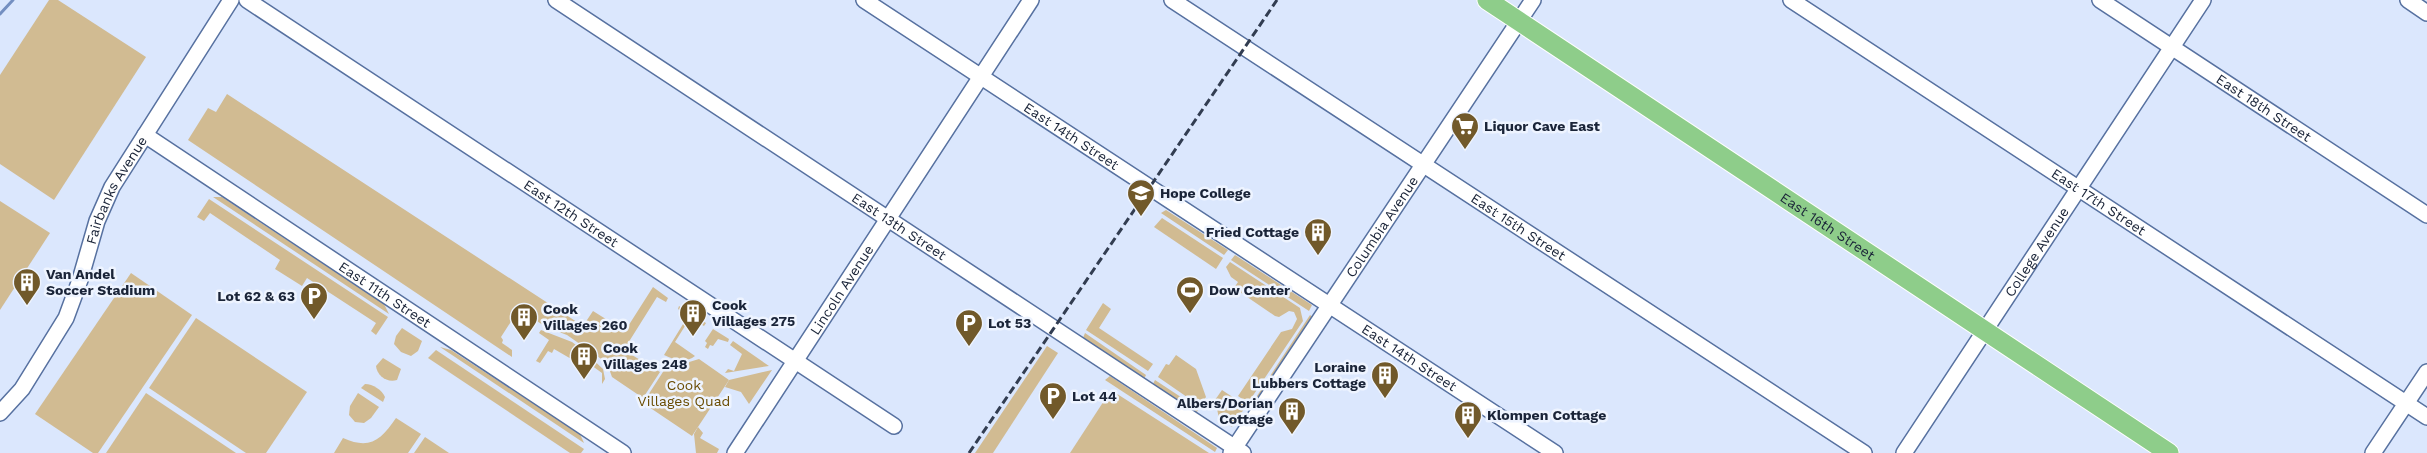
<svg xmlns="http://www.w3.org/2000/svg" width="2427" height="453" viewBox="0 0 2427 453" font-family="'Work Sans',sans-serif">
  <rect width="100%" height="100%" fill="#dbe7fd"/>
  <g fill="#d1bb92">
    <path d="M49 0H58L146 57 54 200 0 164V75Z"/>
    <path d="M227 94 583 326 593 311 625 331 653 287 668 298 666 302 657 297 630 340 635 348 632 355 660 372 643 398 612 377 607 363 567 335 546 327 523 312 515 322 512 320 501 337 503 340 502 343 512 350V357L188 140 208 108 216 112Z"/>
    <path d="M213 197H222L384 304 389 314Z"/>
    <path d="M209 199 388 317 376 335 371 331 376 323 307 278 302 286 275 269 280 260 210 213 204 221 197 217Z"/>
    <path d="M0 201 50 233 0 310Z"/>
    <path d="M1166 210 1228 250 1224 255 1161 213Z"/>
    <path d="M1162 218 1223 258 1216 269 1154 227Z"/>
    <path d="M1235 255 1312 305 1309 311 1231 260Z"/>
    <path d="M1230 262 1300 308 1303 321 1248 403 1238 396 1281 332 1292 329 1297 319 1294 312 1289 311 1279 317 1275 316 1234 288 1238 282 1231 277 1226 267Z"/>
    <path d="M131 273 192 315 98 453H93L35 414Z"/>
    <path d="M1103 303 1111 309 1099 328 1153 364 1148 371 1086 330Z"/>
    <path d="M679 306 706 323 704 326 690 318 675 342 695 356C686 363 674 360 664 355L688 316 678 309Z"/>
    <path d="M1310 315 1315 319 1256 408 1251 405Z"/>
    <path d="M196 318 307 392 266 453H246L149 388Z"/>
    <path d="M402 328 422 341 418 351 411 356 401 352 394 344 396 336Z"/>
    <path d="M713 329 729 339 728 342 718 339 713 346 710 345 708 349 705 347 707 343 705 341Z"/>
    <path d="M541 330 572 342 584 351 579 359 575 358 573 360 554 349 552 353 548 351 540 363 536 361 549 340 539 333Z"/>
    <path d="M1085 333 1146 375 1144 379 1083 338Z"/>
    <path d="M733 341 769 366 725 373 728 369 734 371 742 354 730 345Z"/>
    <path d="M1047 346 1058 353 993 453H975Z"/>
    <path d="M440 347 451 350 580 434 584 443Z"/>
    <path d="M436 350 584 449 581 453H570L428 358Z"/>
    <path d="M587 354 603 369 605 379 602 384V373L584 360Z"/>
    <path d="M1176 355 1196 369 1206 397 1200 406 1158 377 1166 364 1169 365Z"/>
    <path d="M383 358 401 369 397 380C387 383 377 376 376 366Z"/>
    <path d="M699 359 729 380 692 436 643 403 670 361 686 363Z"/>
    <path d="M772 370 749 404 741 392 725 387 729 380Z"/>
    <path d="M1110 376 1217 448 1215 452 1105 380Z"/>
    <path d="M1155 380 1199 409 1196 413 1153 384Z"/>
    <path d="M365 384C373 384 382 390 385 397L383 402 361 388Z"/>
    <path d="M1111 390 1209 453H1070Z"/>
    <path d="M1222 390 1246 406 1232 427 1219 418 1215 400Z"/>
    <path d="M146 393 236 453H106Z"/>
    <path d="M358 393 379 407 371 418 364 423 355 422 349 415 350 406Z"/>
    <path d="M396 418 421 434 408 453H334L343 438C370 450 381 440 396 418Z"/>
    <path d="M698 427 703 433 700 438 719 449 717 453H696L694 434Z"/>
    <path d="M425 437 449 453H414Z"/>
  </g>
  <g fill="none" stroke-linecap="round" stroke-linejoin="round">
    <path stroke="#748fc1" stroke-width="3" d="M0 14 13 0"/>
    <g stroke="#5771a0" stroke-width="18">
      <g id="minor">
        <path id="s1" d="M247 0 894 426"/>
        <path id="s2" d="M556 0 1243 453"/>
        <path id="s3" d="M864 0 1555 453"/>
        <path id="s4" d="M1172 0 1864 453"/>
        <path id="s5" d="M1791 0 2427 417"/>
        <path id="s6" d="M2100 0 2427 215"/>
        <path d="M2408 0 2427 13"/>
        <path id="s7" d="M145 135 623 453"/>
        <path id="s8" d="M0 413 22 389 66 318 80 280 97 221 112 187 231 0"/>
        <path id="s9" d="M735 453 1031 0"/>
        <path id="s10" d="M1231 453 1533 0"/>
        <path id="s11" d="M1904 453 2203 0"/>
        <path d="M2373 453 2427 372"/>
      </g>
    </g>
    <g stroke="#fff" stroke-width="21">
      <g id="major">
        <path id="s12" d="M1487 0 2169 453"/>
      </g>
    </g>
    <use href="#minor" stroke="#fff" stroke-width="15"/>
    <use href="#major" stroke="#8ecd8a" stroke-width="19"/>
    <path stroke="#323d51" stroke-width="3" stroke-dasharray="8 4" stroke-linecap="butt" d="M969 453 1277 0"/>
  </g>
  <defs>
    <g id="supermarket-pin" transform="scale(1.4375)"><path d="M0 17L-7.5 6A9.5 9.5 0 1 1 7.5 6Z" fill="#71592a" stroke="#eef4ff"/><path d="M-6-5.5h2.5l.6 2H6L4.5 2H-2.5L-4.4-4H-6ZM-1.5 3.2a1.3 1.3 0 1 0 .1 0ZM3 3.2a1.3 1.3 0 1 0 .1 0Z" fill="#fff"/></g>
    <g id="university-pin" transform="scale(1.4375)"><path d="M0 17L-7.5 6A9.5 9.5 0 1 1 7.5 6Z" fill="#71592a" stroke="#eef4ff"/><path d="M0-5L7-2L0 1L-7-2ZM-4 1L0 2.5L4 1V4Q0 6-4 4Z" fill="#fff"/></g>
    <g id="building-pin" transform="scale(1.4375)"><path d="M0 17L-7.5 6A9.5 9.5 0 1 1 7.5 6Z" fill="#71592a" stroke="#eef4ff"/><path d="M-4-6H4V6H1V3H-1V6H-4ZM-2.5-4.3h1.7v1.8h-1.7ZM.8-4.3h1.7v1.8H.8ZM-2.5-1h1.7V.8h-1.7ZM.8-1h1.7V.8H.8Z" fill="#fff"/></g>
    <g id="stadium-pin" transform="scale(1.4375)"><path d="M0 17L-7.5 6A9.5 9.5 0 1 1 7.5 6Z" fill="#71592a" stroke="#eef4ff"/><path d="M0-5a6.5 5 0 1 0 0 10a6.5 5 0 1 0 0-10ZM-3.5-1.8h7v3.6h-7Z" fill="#fff"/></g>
    <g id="parking-pin" transform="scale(1.4375)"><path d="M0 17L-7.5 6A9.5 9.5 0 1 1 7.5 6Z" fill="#71592a" stroke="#eef4ff"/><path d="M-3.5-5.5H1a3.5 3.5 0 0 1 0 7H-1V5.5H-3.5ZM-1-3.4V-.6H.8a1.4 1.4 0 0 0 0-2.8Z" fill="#fff"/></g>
  </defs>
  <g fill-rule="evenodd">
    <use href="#supermarket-pin" x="1465" y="126"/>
    <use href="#university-pin" x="1141" y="193"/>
    <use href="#building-pin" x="1318" y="232"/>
    <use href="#building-pin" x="27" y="282"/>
    <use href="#stadium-pin" x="1190" y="290"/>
    <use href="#parking-pin" x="314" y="296"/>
    <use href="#building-pin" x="693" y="313"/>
    <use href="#building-pin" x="524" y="317"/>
    <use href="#parking-pin" x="969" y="323"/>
    <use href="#building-pin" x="584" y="356"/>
    <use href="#building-pin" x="1385" y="375"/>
    <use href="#parking-pin" x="1053" y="396"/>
    <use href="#building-pin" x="1292" y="411"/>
    <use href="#building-pin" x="1468" y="415"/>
  </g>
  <g text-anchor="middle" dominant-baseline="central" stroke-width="5" stroke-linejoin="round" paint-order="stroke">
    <g font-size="14" fill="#1a2438" stroke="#eef4ff">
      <text stroke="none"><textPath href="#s6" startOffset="196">East 18th Street</textPath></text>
      <text stroke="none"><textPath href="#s3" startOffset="248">East 14th Street</textPath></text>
      <text stroke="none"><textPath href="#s8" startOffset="254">Fairbanks Avenue</textPath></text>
      <text stroke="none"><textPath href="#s5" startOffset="368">East 17th Street</textPath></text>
      <text stroke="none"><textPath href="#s1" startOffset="388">East 12th Street</textPath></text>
      <text stroke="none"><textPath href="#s2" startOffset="411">East 13th Street</textPath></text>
      <text stroke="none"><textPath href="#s10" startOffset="272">Columbia Avenue</textPath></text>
      <text stroke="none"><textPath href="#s4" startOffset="414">East 15th Street</textPath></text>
      <text stroke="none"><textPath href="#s12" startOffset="409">East 16th Street</textPath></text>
      <text stroke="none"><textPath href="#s11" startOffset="241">College Avenue</textPath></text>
      <text stroke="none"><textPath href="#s9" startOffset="195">Lincoln Avenue</textPath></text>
      <text stroke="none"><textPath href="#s7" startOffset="288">East 11th Street</textPath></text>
      <text stroke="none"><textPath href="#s3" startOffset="652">East 14th Street</textPath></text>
    </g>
    <g font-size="14" font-weight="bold" fill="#1a2438" stroke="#eef4ff" text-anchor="start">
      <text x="1484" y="126">Liquor Cave East</text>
      <text x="1160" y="193">Hope College</text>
      <text x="1299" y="232" text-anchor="end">Fried Cottage</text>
      <text x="46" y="274">Van Andel<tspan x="46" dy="16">Soccer Stadium</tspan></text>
      <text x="1209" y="290">Dow Center</text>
      <text x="295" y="296" text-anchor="end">Lot 62 &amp; 63</text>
      <text x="712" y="305">Cook<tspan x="712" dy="16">Villages 275</tspan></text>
      <text x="543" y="309">Cook<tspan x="543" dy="16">Villages 260</tspan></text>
      <text x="988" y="323">Lot 53</text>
      <text x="603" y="348">Cook<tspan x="603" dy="16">Villages 248</tspan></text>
      <text x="1366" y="367" text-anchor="end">Loraine<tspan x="1366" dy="16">Lubbers Cottage</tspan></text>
      <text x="1072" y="396">Lot 44</text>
      <text x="1273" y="403" text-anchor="end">Albers/Dorian<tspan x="1273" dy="16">Cottage</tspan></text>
      <text x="1487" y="415">Klompen Cottage</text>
    </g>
    <g font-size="14" fill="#694b01" stroke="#eef4ff">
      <text x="684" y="385">Cook<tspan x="684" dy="16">Villages Quad</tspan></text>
    </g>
  </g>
</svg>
